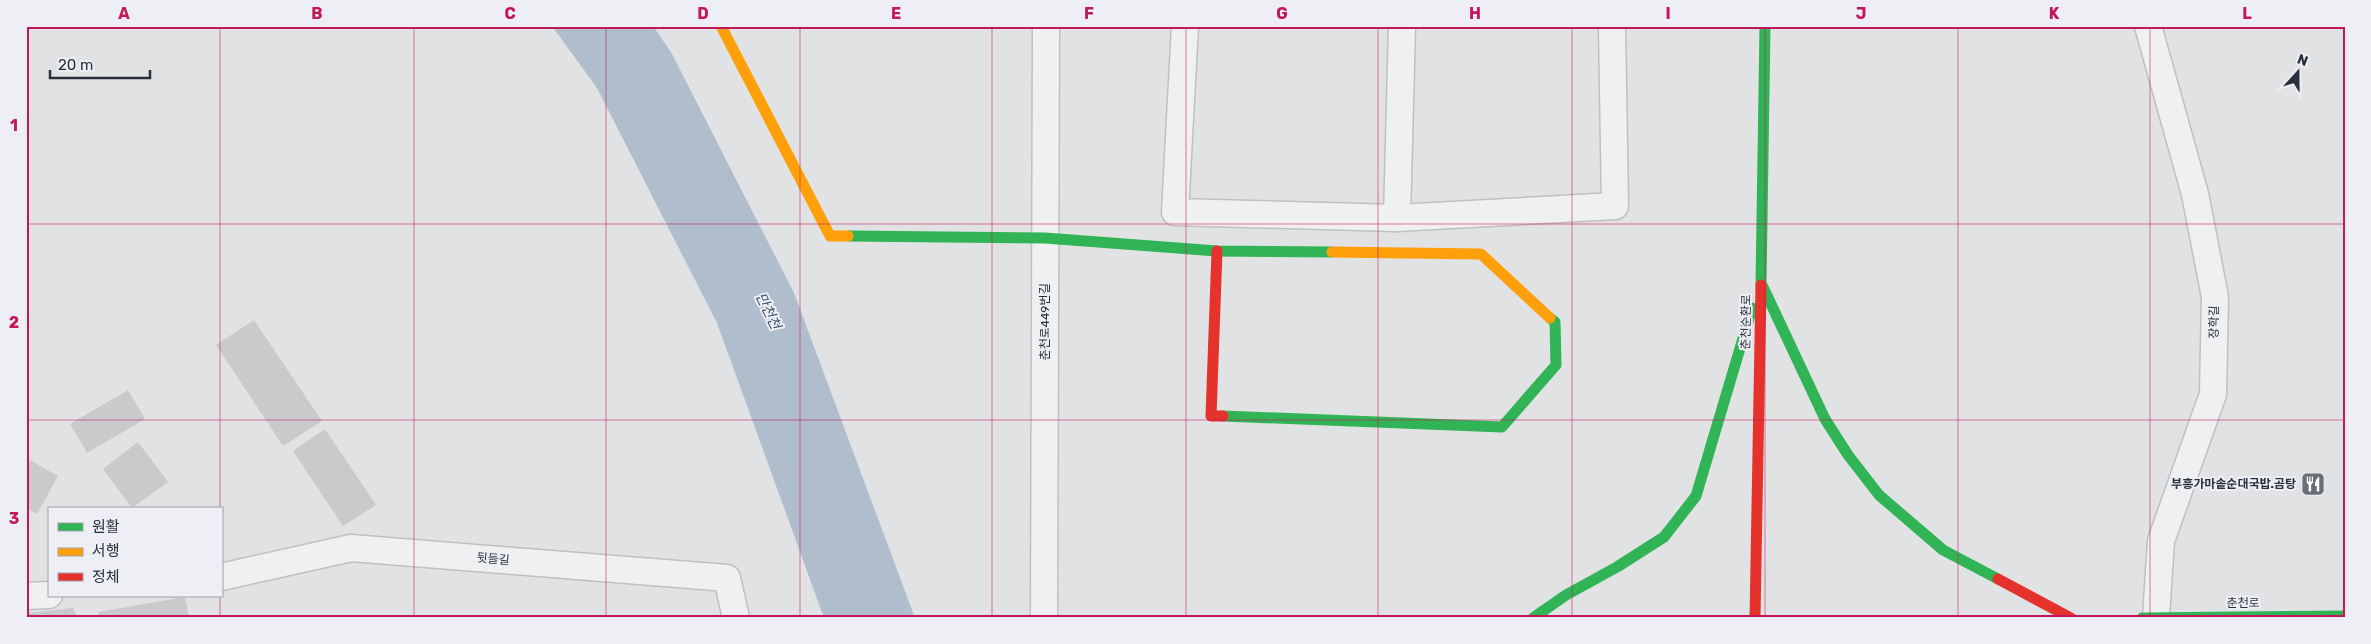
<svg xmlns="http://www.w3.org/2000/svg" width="2371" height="644" viewBox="0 0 2371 644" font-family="Rubik,'Noto Sans KR',sans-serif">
  <rect width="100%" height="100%" fill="#e0e2e4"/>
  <path fill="#b0bdcc" d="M552 26H653L671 52 794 293 915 618H824L717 323 597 88Z"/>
  <g fill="#c8cacc">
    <path d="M254 320 322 421 283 446 216 345Z"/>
    <path d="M128 390 145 419 87 453 70 424Z"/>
    <path d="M325 429 376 505 343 526 293 451Z"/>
    <path d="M138 442 168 482 132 508 103 469Z"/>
    <path d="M26 458 58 476 37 514 26 508Z"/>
    <path d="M185 597 189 618H99L98 612Z"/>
    <path d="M73 608 78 618H26V613Z"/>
  </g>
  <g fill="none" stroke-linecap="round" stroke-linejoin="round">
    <g stroke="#bec0c2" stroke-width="29">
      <g id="street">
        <path d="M1185 26 1175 212 1397 218 1615 206 1612 26"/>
        <path d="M2148 26 2195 194 2215 297 2213 394 2161 541 2156 617"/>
        <path d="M1397 218 1402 26"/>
        <path d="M221 577 351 548 727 578 736 618"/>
        <path d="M26 596 49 595"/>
        <path d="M1044 618 1046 26"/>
      </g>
    </g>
    <use href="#street" stroke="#eff0f1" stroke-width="26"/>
    <g stroke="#30b455" stroke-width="11">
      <path d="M848 236 1045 238 1217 251 1332 252"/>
      <path d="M1761 285 1765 26"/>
      <path d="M1763 287 1825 419 1848 455 1879 495 1943 550 1998 579"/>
      <path d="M1223 416 1502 427 1556 365 1555 322 1550 318"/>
      <path d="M1533 618 1566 595 1617 567 1664 537 1696 496 1752 308"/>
      <path d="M2142 618 2345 616"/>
    </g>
    <g stroke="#ff9f0a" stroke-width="11">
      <path d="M721 26 830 236H848"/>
      <path d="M1332 252 1481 254 1550 318"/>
    </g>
    <g stroke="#e5322d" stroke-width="11">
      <path d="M1217 251 1211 416H1223"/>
      <path d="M1998 579 2071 618"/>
      <path d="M1755 618 1761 285"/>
    </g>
  </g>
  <path fill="none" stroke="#c2185b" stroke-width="1" stroke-opacity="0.55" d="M220 26V508M414 26V618M606 26V618M800 26V618M992 26V618M1186 26V618M1378 26V618M1572 26V618M1765 26V618M1958 26V618M2150 26V618M26 224H2345M26 420H2345M220 595V618"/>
  <defs>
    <g id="restaurant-square" transform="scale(1.25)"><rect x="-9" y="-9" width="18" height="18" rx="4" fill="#696e76" stroke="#edeff4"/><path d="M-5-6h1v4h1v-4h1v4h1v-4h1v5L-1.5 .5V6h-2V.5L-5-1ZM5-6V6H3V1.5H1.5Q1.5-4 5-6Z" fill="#fff"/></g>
  </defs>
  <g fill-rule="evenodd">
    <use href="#restaurant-square" x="2313" y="484"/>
  </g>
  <g text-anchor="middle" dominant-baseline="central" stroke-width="4" stroke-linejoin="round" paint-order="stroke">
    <g font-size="12" fill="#292f3b" stroke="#edeff4">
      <text transform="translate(1045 322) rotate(-90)">춘천로449번길</text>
      <text transform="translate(1746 322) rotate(-89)">춘천순환로</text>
      <text transform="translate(2214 322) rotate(-89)">장학길</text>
      <text transform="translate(493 559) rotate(5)">뒷들길</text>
      <text x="2243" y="603">춘천로</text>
    </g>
    <g font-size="12" font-weight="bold" fill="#292f3b" stroke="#edeff4" text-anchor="end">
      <text x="2296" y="484">부흥가마솥순대국밥.곰탕</text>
    </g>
    <g font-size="14" font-style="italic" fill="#374c6a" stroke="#edeff4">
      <text transform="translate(768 311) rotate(64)">만천천</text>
    </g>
  </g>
  <rect width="2371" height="644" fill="none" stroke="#edeff4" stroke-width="55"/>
  <rect x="48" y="507" width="175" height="90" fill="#edeff4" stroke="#9fa2aa"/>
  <rect x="58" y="523" width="25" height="8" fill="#30b455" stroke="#9fa2aa"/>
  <text x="92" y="532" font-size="15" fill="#292f3b">원활</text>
  <rect x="58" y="548" width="25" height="8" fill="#ff9f0a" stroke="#9fa2aa"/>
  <text x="92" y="556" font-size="15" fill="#292f3b">서행</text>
  <rect x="58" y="573" width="25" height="8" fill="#e5322d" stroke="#9fa2aa"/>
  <text x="92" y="582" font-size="15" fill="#292f3b">정체</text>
  <g transform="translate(2298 72) rotate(21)" stroke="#edeff4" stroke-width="4" paint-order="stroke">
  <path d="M0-4L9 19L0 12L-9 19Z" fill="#292f3b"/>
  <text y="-8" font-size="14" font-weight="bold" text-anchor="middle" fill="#292f3b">N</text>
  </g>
  <path d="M50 70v8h100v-8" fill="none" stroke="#292f3b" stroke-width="2.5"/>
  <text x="58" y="70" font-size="15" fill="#292f3b" stroke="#edeff4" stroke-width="4" paint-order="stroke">20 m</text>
  <rect x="28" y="28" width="2316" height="588" fill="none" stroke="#c2185b" stroke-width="2"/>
  <g font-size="16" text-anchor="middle" font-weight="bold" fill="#c2185b">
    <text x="124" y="19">A</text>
    <text x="317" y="19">B</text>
    <text x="510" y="19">C</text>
    <text x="703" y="19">D</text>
    <text x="896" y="19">E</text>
    <text x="1089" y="19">F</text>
    <text x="1282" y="19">G</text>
    <text x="1475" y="19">H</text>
    <text x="1668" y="19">I</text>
    <text x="1861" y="19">J</text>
    <text x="2054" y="19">K</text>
    <text x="2247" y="19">L</text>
    <text x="14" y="131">1</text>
    <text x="14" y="328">2</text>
    <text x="14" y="524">3</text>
  </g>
</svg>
